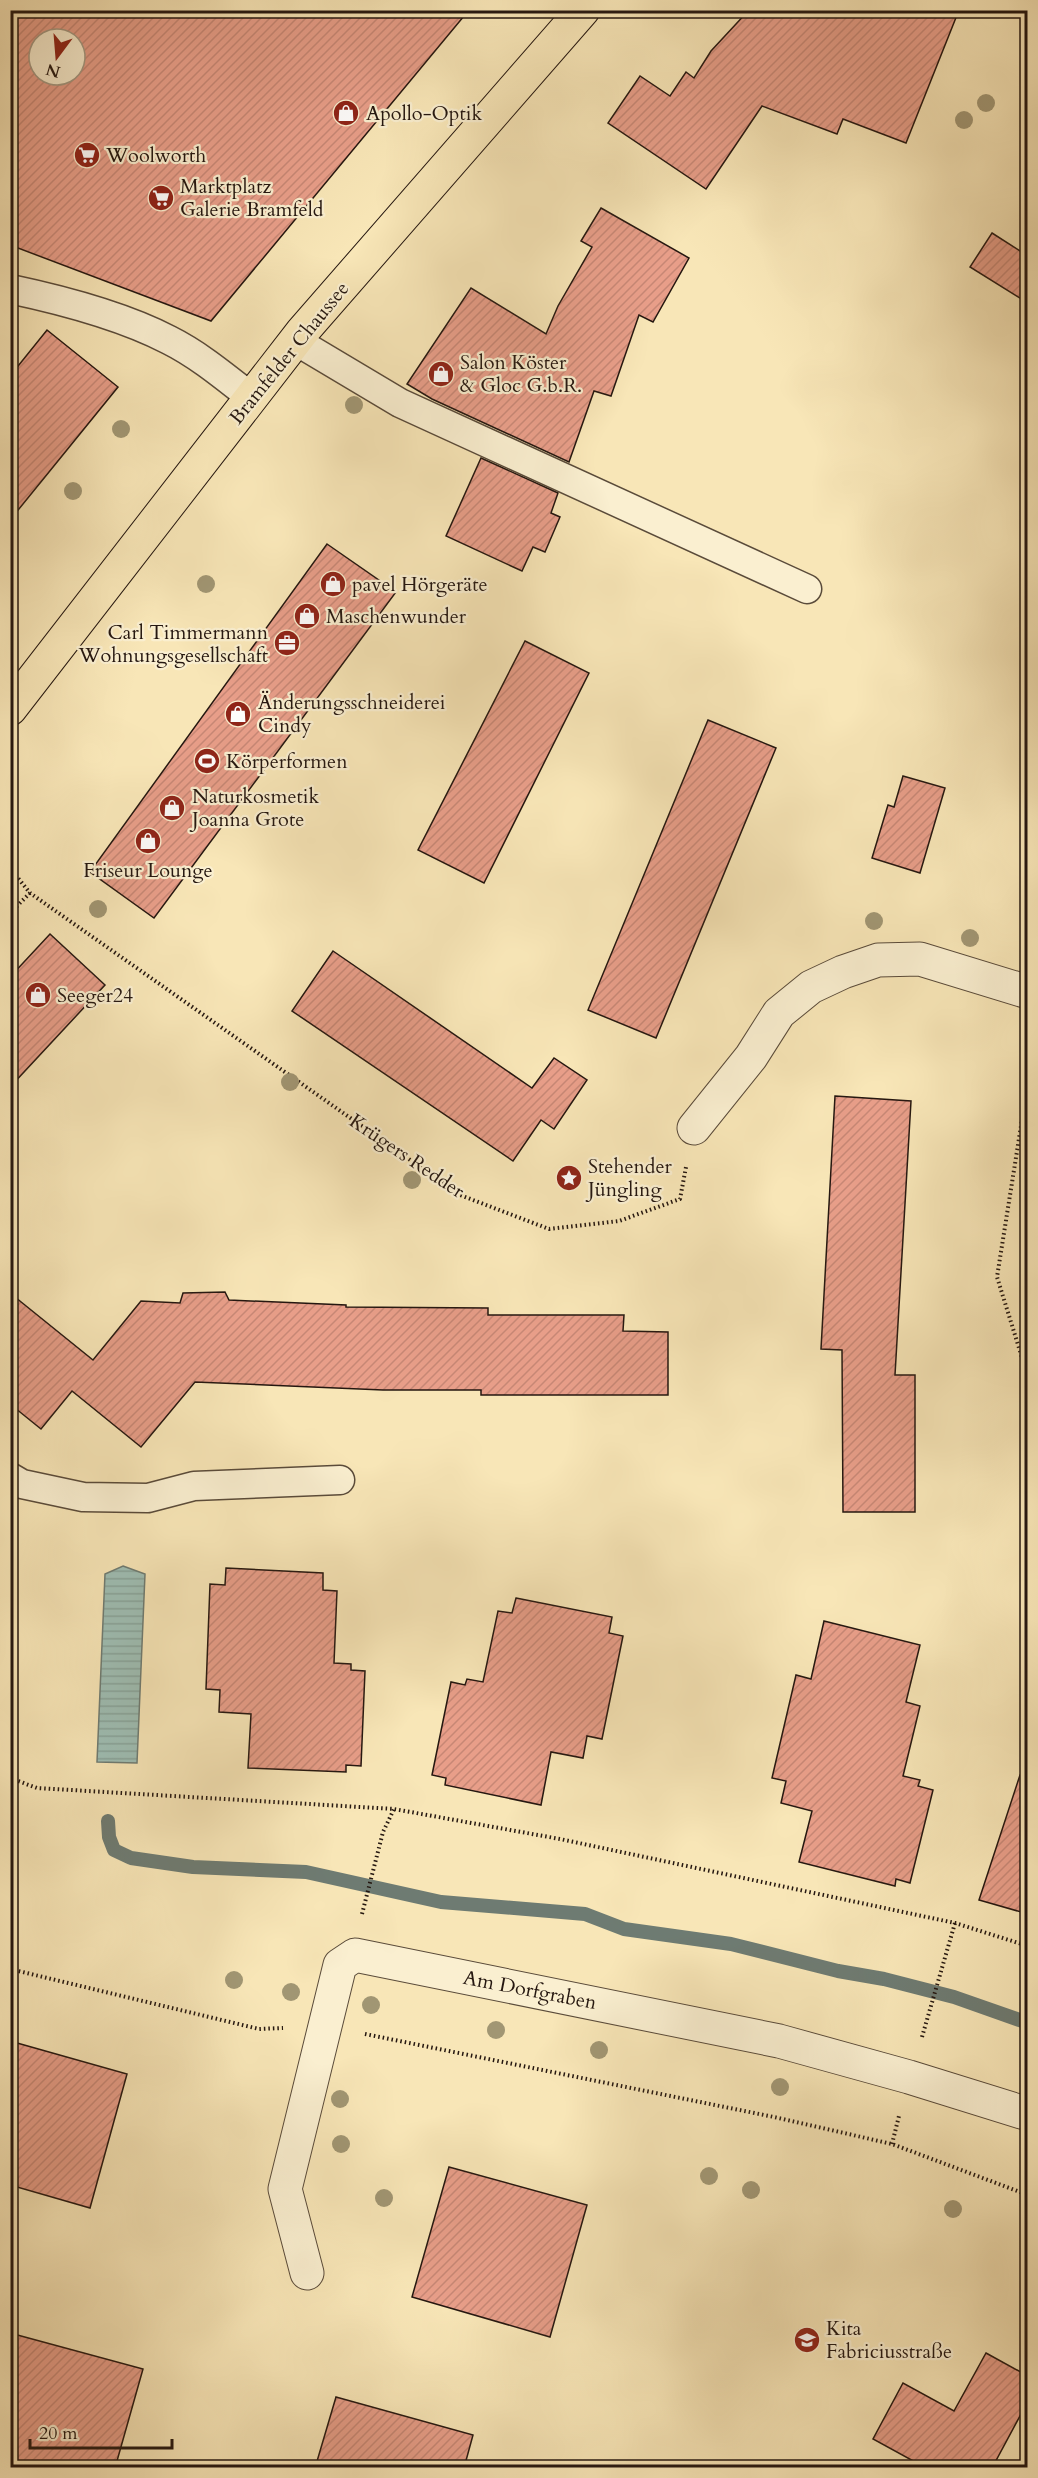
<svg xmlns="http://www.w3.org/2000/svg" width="1038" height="2478" viewBox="0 0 1038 2478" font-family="Cardo,serif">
  <defs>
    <pattern id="water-rules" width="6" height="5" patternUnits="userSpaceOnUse" patternTransform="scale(1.5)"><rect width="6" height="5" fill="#9ebeb4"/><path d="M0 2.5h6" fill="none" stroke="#88a39a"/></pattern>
    <pattern id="building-hatch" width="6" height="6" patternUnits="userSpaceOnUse" patternTransform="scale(1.5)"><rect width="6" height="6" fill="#e89e89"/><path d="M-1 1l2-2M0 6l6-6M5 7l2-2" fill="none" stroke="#c78775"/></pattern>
  </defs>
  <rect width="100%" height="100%" fill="#f8e6b7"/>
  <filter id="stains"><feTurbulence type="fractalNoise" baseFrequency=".00333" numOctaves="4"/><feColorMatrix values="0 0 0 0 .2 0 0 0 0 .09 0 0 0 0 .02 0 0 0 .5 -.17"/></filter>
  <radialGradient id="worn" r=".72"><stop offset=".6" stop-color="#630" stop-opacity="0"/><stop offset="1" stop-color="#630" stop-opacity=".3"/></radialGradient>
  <path fill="url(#water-rules)" stroke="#6e7b72" stroke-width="1.5" d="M123 1566 145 1574 137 1763 97 1762 105 1574Z"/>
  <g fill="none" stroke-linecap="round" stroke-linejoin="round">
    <path stroke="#6e7b72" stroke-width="14" d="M108 1821 109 1837 114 1850 131 1858 193 1867 306 1872 441 1902 585 1914 624 1929 731 1944 838 1971 884 1979 954 1997 1028 2023"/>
  </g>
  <g fill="url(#building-hatch)" stroke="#251710" stroke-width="1.5" fill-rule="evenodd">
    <path d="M10 10H469L211 321 10 245ZM39 39H75V75H39Z"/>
    <path d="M749 10H959L906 143 843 119 837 134 762 106 706 189 608 123 640 76 670 96 686 72 694 78 711 51Z"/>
    <path d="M601 208 689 258 653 322 639 315 611 396 594 391 569 462 432 399 407 384 471 288 546 334 558 306 592 247 581 241Z"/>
    <path d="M992 233 1028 256V303L970 267Z"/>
    <path d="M47 330 118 387 10 520V376Z"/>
    <path d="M481 458 558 493 551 513 560 517 545 552 533 547 522 571 446 536Z"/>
    <path d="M327 544 396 592 154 918 90 872Z"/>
    <path d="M525 641 589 673 484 883 418 850Z"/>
    <path d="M708 720 776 748 656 1038 588 1010Z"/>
    <path d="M903 776 945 788 920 873 872 858 888 805 894 807Z"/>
    <path d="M50 934 105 985 10 1087V977Z"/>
    <path d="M333 951 532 1088 554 1058 587 1080 554 1129 541 1120 513 1161 292 1011Z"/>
    <path d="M835 1096 911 1101 895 1375H915V1512H843L842 1350 821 1349Z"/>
    <path d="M225 1292 229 1300 346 1305V1307L488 1308V1315H624L623 1331 668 1332V1395H481V1390H383L195 1382 141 1447 72 1391 41 1429 10 1404V1293L93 1360 141 1301 180 1303 183 1293Z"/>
    <path d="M226 1568 323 1573V1590L337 1591 334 1663 351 1664V1670L365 1671 361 1766 346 1765V1772L248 1768 251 1714 219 1712 220 1690 206 1689 210 1584 225 1585Z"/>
    <path d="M516 1598 612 1617 609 1633 623 1636 602 1739 587 1736 583 1758 551 1752 541 1805 445 1785 446 1778 432 1775 451 1682 465 1685 467 1679 483 1682 498 1611 512 1613Z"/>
    <path d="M824 1621 920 1645 906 1702 920 1706 903 1776 920 1780 918 1786 933 1790 910 1883 896 1879 895 1886 799 1862 812 1811 781 1803 786 1781 772 1778 796 1675 811 1679Z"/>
    <path d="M1020 1775 1028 1776V1914L979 1900Z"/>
    <path d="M10 2041 127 2074 90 2208 10 2185Z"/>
    <path d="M449 2167 587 2205 550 2337 412 2297Z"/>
    <path d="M10 2333 143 2369 115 2468H10Z"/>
    <path d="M986 2353 1028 2376V2401L992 2468H926L873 2439 903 2383 954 2411Z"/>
    <path d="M336 2397 473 2435 464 2468H315Z"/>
  </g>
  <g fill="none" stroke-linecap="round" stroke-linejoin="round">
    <g stroke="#5a4b3a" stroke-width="31">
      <g id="lane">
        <path d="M10 289C62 300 121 315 169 340 199 355 225 377 252 398"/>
        <path d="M296 341 400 403 807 589"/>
        <path d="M10 1477 22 1484 83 1497 148 1498 194 1486 340 1480"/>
      </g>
    </g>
    <g stroke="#5a4b3a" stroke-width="35">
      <g id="street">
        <path d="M694 1128 751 1057 779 1013 811 987 843 972 878 960 920 959 1028 992"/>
        <path d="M307 2273 285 2189 340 1965 355 1955 779 2041 909 2077 1028 2114"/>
      </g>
    </g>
    <g stroke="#251710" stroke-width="35">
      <path id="primary" d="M10 709 302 332 583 10"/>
    </g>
    <g stroke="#251710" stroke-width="4" stroke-dasharray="1.5 3" stroke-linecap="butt">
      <path d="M10 868 30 893 460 1195 549 1229 619 1221 680 1199 686 1167"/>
      <path d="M10 913 30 893"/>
      <path d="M1028 1082 997 1277 1028 1377"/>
      <path d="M10 1778 37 1788 394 1809 560 1839 955 1923 1028 1946"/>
      <path d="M362 1914 383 1832 394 1809"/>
      <path d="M10 1969 259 2029 283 2028"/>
      <path d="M365 2034 774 2117 892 2144 1028 2195"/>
      <path d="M922 2037 955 1923"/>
      <path d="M892 2144 899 2116"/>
    </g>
    <use href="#lane" stroke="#faefd0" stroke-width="28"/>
    <use href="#street" stroke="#faefd0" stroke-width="33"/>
    <use href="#primary" stroke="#f8e6b7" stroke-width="33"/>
  </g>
  <g fill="#a19673">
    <circle cx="986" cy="103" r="9"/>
    <circle cx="964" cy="120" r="9"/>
    <circle cx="354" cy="405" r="9"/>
    <circle cx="121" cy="429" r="9"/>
    <circle cx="73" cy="491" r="9"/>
    <circle cx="206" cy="584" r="9"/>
    <circle cx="98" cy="909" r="9"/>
    <circle cx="874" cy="921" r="9"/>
    <circle cx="970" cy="938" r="9"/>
    <circle cx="290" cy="1082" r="9"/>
    <circle cx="412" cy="1180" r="9"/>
    <circle cx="234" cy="1980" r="9"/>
    <circle cx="291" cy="1992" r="9"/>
    <circle cx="371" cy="2005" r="9"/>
    <circle cx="496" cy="2030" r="9"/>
    <circle cx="599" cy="2050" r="9"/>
    <circle cx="780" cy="2087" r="9"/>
    <circle cx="340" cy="2099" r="9"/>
    <circle cx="341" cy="2144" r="9"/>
    <circle cx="709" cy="2176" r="9"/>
    <circle cx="751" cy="2190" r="9"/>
    <circle cx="384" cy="2198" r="9"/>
    <circle cx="953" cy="2209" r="9"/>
  </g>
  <defs>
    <g id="shop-disc" transform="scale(1.35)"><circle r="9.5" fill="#8f2418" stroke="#faefd0"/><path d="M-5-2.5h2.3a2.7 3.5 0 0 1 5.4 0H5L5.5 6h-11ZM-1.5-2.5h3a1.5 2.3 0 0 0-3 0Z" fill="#fff"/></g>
    <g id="supermarket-disc" transform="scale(1.35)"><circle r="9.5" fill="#8f2418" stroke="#faefd0"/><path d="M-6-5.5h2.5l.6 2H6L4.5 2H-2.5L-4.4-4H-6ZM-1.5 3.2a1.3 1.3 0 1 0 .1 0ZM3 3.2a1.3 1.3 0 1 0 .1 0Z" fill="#fff"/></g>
    <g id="office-disc" transform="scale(1.35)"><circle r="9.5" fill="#8f2418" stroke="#faefd0"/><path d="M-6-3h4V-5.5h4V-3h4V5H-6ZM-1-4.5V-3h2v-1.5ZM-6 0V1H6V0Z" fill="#fff"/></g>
    <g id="stadium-disc" transform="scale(1.35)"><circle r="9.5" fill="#8f2418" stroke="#faefd0"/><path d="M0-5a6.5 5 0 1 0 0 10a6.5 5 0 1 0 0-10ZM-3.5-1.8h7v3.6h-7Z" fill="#fff"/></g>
    <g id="sight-disc" transform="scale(1.35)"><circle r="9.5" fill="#8f2418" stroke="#faefd0"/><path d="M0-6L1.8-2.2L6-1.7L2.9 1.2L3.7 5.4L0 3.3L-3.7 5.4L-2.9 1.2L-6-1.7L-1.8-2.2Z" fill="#fff"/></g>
    <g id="school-disc" transform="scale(1.35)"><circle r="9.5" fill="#8f2418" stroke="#faefd0"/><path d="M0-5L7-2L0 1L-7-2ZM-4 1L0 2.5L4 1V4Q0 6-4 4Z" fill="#fff"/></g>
  </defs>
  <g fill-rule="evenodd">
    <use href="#shop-disc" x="346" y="113"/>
    <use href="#supermarket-disc" x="87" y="155"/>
    <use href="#supermarket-disc" x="161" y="198"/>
    <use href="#shop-disc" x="441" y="374"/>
    <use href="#shop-disc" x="333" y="584"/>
    <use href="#shop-disc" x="307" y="616"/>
    <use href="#office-disc" x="287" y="643"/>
    <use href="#shop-disc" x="238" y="714"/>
    <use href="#stadium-disc" x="207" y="761"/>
    <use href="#shop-disc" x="172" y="808"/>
    <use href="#shop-disc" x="148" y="841"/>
    <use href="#shop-disc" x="38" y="995"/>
    <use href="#sight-disc" x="569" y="1178"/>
    <use href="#school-disc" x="807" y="2340"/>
  </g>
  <g text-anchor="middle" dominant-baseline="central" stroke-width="4.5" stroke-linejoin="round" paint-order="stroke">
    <g font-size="20" fill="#251710" stroke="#faefd0" text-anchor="start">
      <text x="366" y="113">Apollo-Optik</text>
      <text x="106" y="155">Woolworth</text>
      <text x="180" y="186">Marktplatz<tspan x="180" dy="23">Galerie Bramfeld</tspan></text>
      <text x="460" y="362">Salon Köster<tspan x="460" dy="23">&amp; Gloc G.b.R.</tspan></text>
      <text x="352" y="584">pavel Hörgeräte</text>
      <text x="326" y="616">Maschenwunder</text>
      <text x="268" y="632" text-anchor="end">Carl Timmermann<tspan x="268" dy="23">Wohnungsgesellschaft</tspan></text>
      <text x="258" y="702">Änderungsschneiderei<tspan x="258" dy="23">Cindy</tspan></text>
      <text x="226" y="761">Körperformen</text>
      <text x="192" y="796">Naturkosmetik<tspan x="192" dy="23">Joanna Grote</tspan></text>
      <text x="148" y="870" text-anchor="middle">Friseur Lounge</text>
      <text x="57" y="995">Seeger24</text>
      <text x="588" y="1166">Stehender<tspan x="588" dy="23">Jüngling</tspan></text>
      <text x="826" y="2328">Kita<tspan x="826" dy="23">Fabriciusstraße</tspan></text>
    </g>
    <g font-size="20" fill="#251710" stroke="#faefd0">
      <text transform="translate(289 353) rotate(-51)">Bramfelder Chaussee</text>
      <text transform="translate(407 1156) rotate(34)">Krügers Redder</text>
      <text transform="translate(530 1990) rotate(11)">Am Dorfgraben</text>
    </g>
  </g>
  <rect width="1038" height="2478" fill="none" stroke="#f8e6b7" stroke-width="36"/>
  <rect x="12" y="12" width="1014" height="2454" fill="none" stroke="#251710" stroke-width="3"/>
  <rect x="18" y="18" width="1002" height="2442" fill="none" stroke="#251710" stroke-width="1.5"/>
  <g transform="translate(57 57) rotate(196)"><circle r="28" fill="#faefd0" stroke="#a59983" stroke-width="1.5"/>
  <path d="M0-4.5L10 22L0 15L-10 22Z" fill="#8f2418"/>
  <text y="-9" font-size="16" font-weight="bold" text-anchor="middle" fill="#251710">N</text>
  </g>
  <path d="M30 2439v9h142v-9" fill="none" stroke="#251710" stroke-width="3"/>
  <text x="39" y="2439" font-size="18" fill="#251710" stroke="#faefd0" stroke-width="4.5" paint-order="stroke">20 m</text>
  <rect width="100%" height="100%" filter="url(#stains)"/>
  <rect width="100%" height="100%" fill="url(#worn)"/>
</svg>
